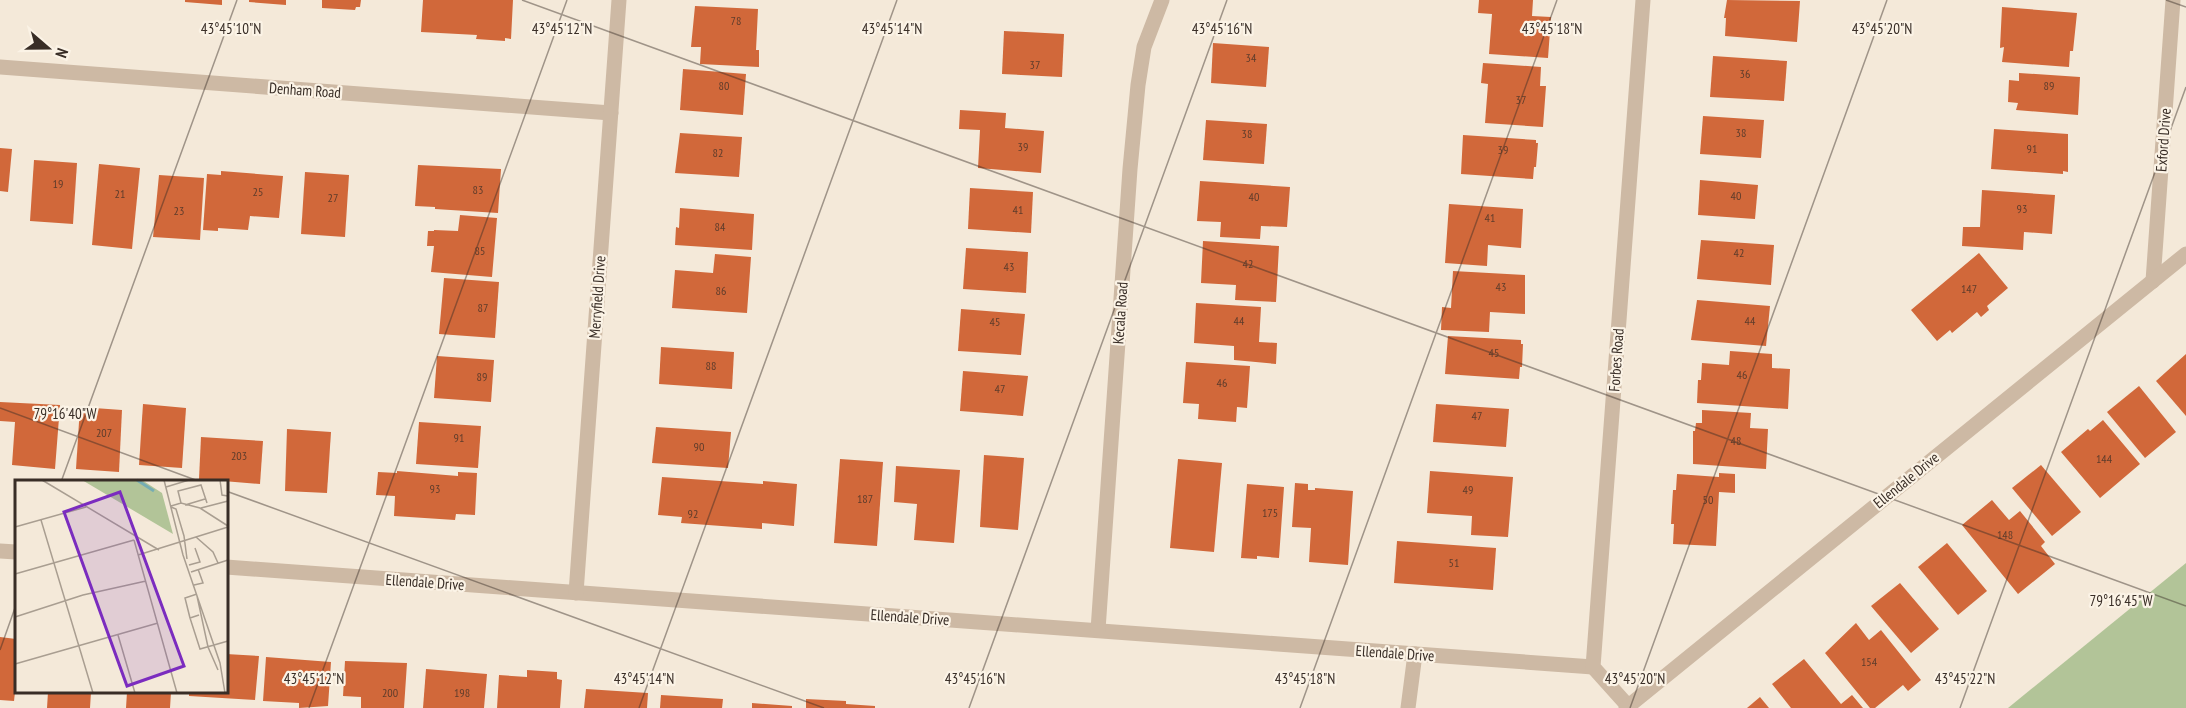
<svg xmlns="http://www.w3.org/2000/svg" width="2186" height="708" viewBox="0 0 2186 708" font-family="'PT Sans Narrow',sans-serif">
  <rect width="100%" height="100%" fill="#f4e9d9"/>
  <path fill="#b2c498" d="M2186 563V708H2008Z"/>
  <g fill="#d1683a">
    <path d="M185 0H222V5L185 2Z"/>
    <path d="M249 0H286V5L249 2Z"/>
    <path d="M322 0H361L360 7H356L355 10 322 8Z"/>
    <path d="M423 0H513L511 39 505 38V41L476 39 477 35 421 32Z"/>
    <path d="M1479 0H1533L1532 16 1551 17 1548 58 1489 54 1492 14 1478 13Z"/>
    <path d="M1727 0 1800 1 1797 42 1725 36 1726 18H1724Z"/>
    <path d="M695 6 758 9 756 50H759V67L700 64 701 47H691Z"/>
    <path d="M2002 7 2077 13 2073 51H2070L2069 67 2002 62 2004 47 2000 48Z"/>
    <path d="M1004 31 1064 34 1062 77 1002 74Z"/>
    <path d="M1213 43 1269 47 1266 87 1211 83Z"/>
    <path d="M1713 56 1787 61 1784 101 1710 97Z"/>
    <path d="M1483 63 1541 67 1540 86H1546L1543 127 1485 123 1488 84 1481 83Z"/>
    <path d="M683 69 746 74 743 115 680 110Z"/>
    <path d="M2019 73 2080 77 2078 115 2016 110 2018 103 2008 102 2009 80 2019 81Z"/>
    <path d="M960 110 1006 113 1005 128 1044 131 1041 173 978 168 980 130 959 129Z"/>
    <path d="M1703 116 1764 120 1761 158 1700 154Z"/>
    <path d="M1206 120 1267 124 1264 164 1203 160Z"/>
    <path d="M1994 129 2068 134V172L2063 171V174L1991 169Z"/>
    <path d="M680 133 742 137 739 177 675 173Z"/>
    <path d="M1463 135 1536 140V143H1538L1536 167H1534L1533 179 1461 174Z"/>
    <path d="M0 148 12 149 8 192 0 191Z"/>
    <path d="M34 160 77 163 73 224 30 221Z"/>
    <path d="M99 164 140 168 132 249 92 245Z"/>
    <path d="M418 165 501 169 498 213 435 209V207L415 206Z"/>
    <path d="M221 171 283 176 279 218 250 216 248 230 218 228V231L203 230 207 174 221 175Z"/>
    <path d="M305 172 349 175 345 237 301 234Z"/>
    <path d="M159 175 204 178 200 240 153 237Z"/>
    <path d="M1700 180 1758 185 1755 219 1698 215Z"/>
    <path d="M1200 181 1290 187 1287 227 1261 226 1260 239 1220 237 1221 222 1197 221Z"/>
    <path d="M970 188 1033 192 1031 233 968 229Z"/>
    <path d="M1982 190 2055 195 2052 234 2024 232 2023 250 1962 246 1963 227H1980Z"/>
    <path d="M1449 204 1523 209 1521 248 1488 245 1487 266 1445 263Z"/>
    <path d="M680 208 754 214 752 250 675 245 676 227 679 228Z"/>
    <path d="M460 215 497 218 492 277 431 272 434 246H427L428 231H434V230L458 231Z"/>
    <path d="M1701 240 1774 245 1771 285 1697 279Z"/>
    <path d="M1203 241 1279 246 1276 302 1235 300 1236 285 1201 283Z"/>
    <path d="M966 248 1028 252 1026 293 963 289Z"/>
    <path d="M1979 253 2008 288 1987 306 1989 310 1981 317 1977 312 1952 333 1950 330 1937 341 1911 310Z"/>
    <path d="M715 254 751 257 747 313 672 308 675 270 713 273Z"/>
    <path d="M1453 271 1525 275V314L1490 312 1489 332 1441 330 1442 307 1451 308Z"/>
    <path d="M444 278 499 282 495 338 439 334Z"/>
    <path d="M1697 300 1770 306 1766 346 1691 340Z"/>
    <path d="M1196 303 1261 307 1259 342 1277 343 1276 364 1234 360V346L1194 343Z"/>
    <path d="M961 309 1025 314 1021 355 958 351Z"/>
    <path d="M1448 336 1521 340V344H1523L1522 367H1520L1519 379 1445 374Z"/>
    <path d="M661 347 734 352 732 389 659 384Z"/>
    <path d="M1730 351 1772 354V368L1790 369 1788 409 1697 403 1698 380H1701L1702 363 1729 365Z"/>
    <path d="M2186 354V416L2156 381Z"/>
    <path d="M437 356 494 360 491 402 434 398Z"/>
    <path d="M1186 362 1250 366 1247 408 1237 407 1236 422 1198 419 1199 404 1183 403Z"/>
    <path d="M963 371 1028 376 1023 416 960 411Z"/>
    <path d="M2139 386 2176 432 2145 458 2107 412Z"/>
    <path d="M0 402 60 405 55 469 12 465 15 422 0 421Z"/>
    <path d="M143 404 186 408 182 468 139 465Z"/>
    <path d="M1436 404 1509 409 1506 447 1433 442Z"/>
    <path d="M80 407 122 410 119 472 76 469Z"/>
    <path d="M1702 410 1751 413 1750 428 1768 429 1766 469 1693 464V431H1695L1696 423H1702Z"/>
    <path d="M2103 420 2140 464 2100 498 2061 452 2088 429 2090 431Z"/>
    <path d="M419 422 481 426 478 468 416 464Z"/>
    <path d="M656 427 731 432 728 468 652 463Z"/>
    <path d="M287 429 331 432 327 493 285 491Z"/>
    <path d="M201 437 263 441 260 484 199 479Z"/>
    <path d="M984 455 1024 458 1018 530 980 527Z"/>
    <path d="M840 459 883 462 877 546 834 543Z"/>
    <path d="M1178 459 1222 463 1214 552 1170 548Z"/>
    <path d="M2041 465 2081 512 2052 536 2012 488Z"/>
    <path d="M896 466 960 470 954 543 914 540 917 504 894 502Z"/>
    <path d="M397 471 458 476V472L477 473 475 515 456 514 455 520 394 516 395 496 376 495 378 472 397 473Z"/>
    <path d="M1430 471 1513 477 1508 537 1471 535 1472 516 1427 513Z"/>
    <path d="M1719 473 1735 474V493L1719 492 1716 546 1673 544 1674 524H1671L1673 490H1676L1677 474 1719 477Z"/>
    <path d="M662 477 763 484V481L797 484 794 526 762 523V529L681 523 682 517 658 515Z"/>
    <path d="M1295 483 1308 484V490H1315V488L1353 491 1348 565 1309 562 1311 528 1292 527Z"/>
    <path d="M1247 484 1284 487 1279 558 1257 556V559L1241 558Z"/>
    <path d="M1992 500 2009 520 2020 511 2045 542 2041 546 2055 564 2018 594 1962 525Z"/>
    <path d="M1397 541 1496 548 1493 590 1394 583Z"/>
    <path d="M1947 543 1987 591 1958 615 1918 567Z"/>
    <path d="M1900 583 1939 629 1911 653 1871 606Z"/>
    <path d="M1856 623 1869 640 1881 630 1921 680 1908 691 1903 685 1875 708H1870L1825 653Z"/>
    <path d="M0 637 16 639V683L14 701 0 700Z"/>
    <path d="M226 654 259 656 255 700 189 696V692H226Z"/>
    <path d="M266 657 331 662 328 706 299 708V703L263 701Z"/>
    <path d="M1804 659 1841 704 1852 695 1863 708H1791L1772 684Z"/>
    <path d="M345 661 407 663 404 708H361V697L343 696Z"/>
    <path d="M426 669 487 674 484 708H423Z"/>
    <path d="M527 670 557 672V679L562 680 560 708H497L499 675 527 677Z"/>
    <path d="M586 689 648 693 647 708H584Z"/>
    <path d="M48 692H91L90 708H47Z"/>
    <path d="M127 692H171L170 708H126Z"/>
    <path d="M661 695 723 699 722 708H660Z"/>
    <path d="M1760 697 1769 708H1747Z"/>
    <path d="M806 699 846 701V704L875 706V708H806Z"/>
    <path d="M752 703 792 706V708H752Z"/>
  </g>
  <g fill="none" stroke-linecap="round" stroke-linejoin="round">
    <g stroke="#cdb9a4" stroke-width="15">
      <path d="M0 67 611 113"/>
      <path d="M2153 281 2173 0"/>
      <path d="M0 551 16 552"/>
      <path d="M226 567 1593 667"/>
      <path d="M576 593 619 0"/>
      <path d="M1098 630 1130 169 1138 85 1144 47 1162 0"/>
      <path d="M1628 706 1593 667 1643 0"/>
      <path d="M1408 708 1415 654"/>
      <path d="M1626 708 2186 254"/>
    </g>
  </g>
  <path fill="none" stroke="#382d26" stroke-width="1.5" stroke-opacity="0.45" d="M522 0 2186 606M2166 0 2186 7M0 408 201 482M61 482 237 0M226 491 824 708M0 650 16 605M309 708 567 0M639 708 897 0M969 708 1227 0M1300 708 1557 0M1630 708 1887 0M1960 708 2186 87"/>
  <g text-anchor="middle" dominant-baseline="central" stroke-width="4.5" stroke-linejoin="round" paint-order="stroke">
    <g font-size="12" fill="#5e3c2b">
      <text x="736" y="20">78</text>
      <text x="1251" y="57">34</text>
      <text x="1035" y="64">37</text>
      <text x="1745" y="73">36</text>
      <text x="724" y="85">80</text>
      <text x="2049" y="85">89</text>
      <text x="1521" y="99">37</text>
      <text x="1741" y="132">38</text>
      <text x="1247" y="133">38</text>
      <text x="1023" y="146">39</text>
      <text x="2032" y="148">91</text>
      <text x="1503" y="149">39</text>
      <text x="718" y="152">82</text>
      <text x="58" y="183">19</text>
      <text x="478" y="189">83</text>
      <text x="258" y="191">25</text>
      <text x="120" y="193">21</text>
      <text x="1736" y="195">40</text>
      <text x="1254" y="196">40</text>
      <text x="333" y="197">27</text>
      <text x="2022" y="208">93</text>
      <text x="1018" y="209">41</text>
      <text x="179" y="210">23</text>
      <text x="1490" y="217">41</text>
      <text x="720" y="226">84</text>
      <text x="480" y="250">85</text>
      <text x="1739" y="252">42</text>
      <text x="1248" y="263">42</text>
      <text x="1009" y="266">43</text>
      <text x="1501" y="286">43</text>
      <text x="1969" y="288">147</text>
      <text x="721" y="290">86</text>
      <text x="483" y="307">87</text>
      <text x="1239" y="320">44</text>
      <text x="1750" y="320">44</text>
      <text x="995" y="321">45</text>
      <text x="1494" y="352">45</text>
      <text x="711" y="365">88</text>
      <text x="1742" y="374">46</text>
      <text x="482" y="376">89</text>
      <text x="1222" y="382">46</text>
      <text x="1000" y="388">47</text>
      <text x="1477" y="415">47</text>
      <text x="104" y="432">207</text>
      <text x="459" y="437">91</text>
      <text x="1736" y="440">48</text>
      <text x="699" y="446">90</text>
      <text x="239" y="455">203</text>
      <text x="2104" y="458">144</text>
      <text x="435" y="488">93</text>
      <text x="1468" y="489">49</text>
      <text x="865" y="498">187</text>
      <text x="1708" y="499">50</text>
      <text x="1270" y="512">175</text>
      <text x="693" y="513">92</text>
      <text x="2005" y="534">148</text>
      <text x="1454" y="562">51</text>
      <text x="1869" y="661">154</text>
      <text x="390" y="692">200</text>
      <text x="462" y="692">198</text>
    </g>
    <g font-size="15" fill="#382d26" stroke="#fbf3e6">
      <text transform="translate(305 90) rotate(4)">Denham Road</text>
      <text transform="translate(2163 140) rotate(-86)">Exford Drive</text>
      <text transform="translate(597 297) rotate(-86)">Merryfield Drive</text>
      <text transform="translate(1120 313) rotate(-86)">Kecala Road</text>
      <text transform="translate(1616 360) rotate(-86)">Forbes Road</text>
      <text transform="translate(1906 480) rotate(-39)">Ellendale Drive</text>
      <text transform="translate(425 582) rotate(4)">Ellendale Drive</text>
      <text transform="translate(910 617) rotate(4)">Ellendale Drive</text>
      <text transform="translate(1395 653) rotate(4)">Ellendale Drive</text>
    </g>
  </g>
  <g transform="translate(15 480)">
    <rect width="213" height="213" fill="#f4e9d9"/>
    <path d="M67 0H127L147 13 158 54Z" fill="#b2c498"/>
    <path fill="none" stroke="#76adb3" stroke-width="3" d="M122 0 139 11"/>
    <path fill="none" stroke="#a99e91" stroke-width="1.5" d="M27 0 144 70M149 0 168 75 205 183 210 213M205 0 207 15 213 16M151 7 174 0M166 23 163 11 186 5 192 23M170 25 190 19M156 26 166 23 185 28 213 46M156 27 161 29 169 56 172 79M186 28 213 21M26 40 78 213M0 47 71 27M181 57 198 72 203 83M119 60 162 213M123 75 213 47M174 85 185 82 180 68M176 92 213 80M0 94 119 60M179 105 188 103 183 89M182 116 193 167 203 190M184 135 175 138 185 169 213 161M0 137 68 115 131 101M175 138 170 118 182 114M103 155 120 213M0 184 143 143"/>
    <path fill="#7b2cbf" fill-opacity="0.15" stroke="#7b2cbf" stroke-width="3" d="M105 12 169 186 112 206 49 32Z"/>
    <rect width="213" height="213" fill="none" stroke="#382d26" stroke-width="3"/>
  </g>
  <g font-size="15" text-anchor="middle" fill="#382d26" stroke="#fbf3e6" stroke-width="4.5" stroke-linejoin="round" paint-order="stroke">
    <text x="231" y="34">43°45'10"N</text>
    <text x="562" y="34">43°45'12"N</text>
    <text x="892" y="34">43°45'14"N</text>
    <text x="1222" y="34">43°45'16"N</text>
    <text x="1552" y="34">43°45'18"N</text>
    <text x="1882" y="34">43°45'20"N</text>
    <text x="65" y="419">79°16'40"W</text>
    <text x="2121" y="606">79°16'45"W</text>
    <text x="314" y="684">43°45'12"N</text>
    <text x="644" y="684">43°45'14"N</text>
    <text x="975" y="684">43°45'16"N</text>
    <text x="1305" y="684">43°45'18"N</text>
    <text x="1635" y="684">43°45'20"N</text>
    <text x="1965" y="684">43°45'22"N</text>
  </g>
  <g transform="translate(48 48) rotate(110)" stroke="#fbf3e6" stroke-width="4.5" paint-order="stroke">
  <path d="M0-4.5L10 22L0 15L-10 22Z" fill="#382d26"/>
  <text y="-9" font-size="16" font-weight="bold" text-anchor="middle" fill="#382d26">N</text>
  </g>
</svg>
